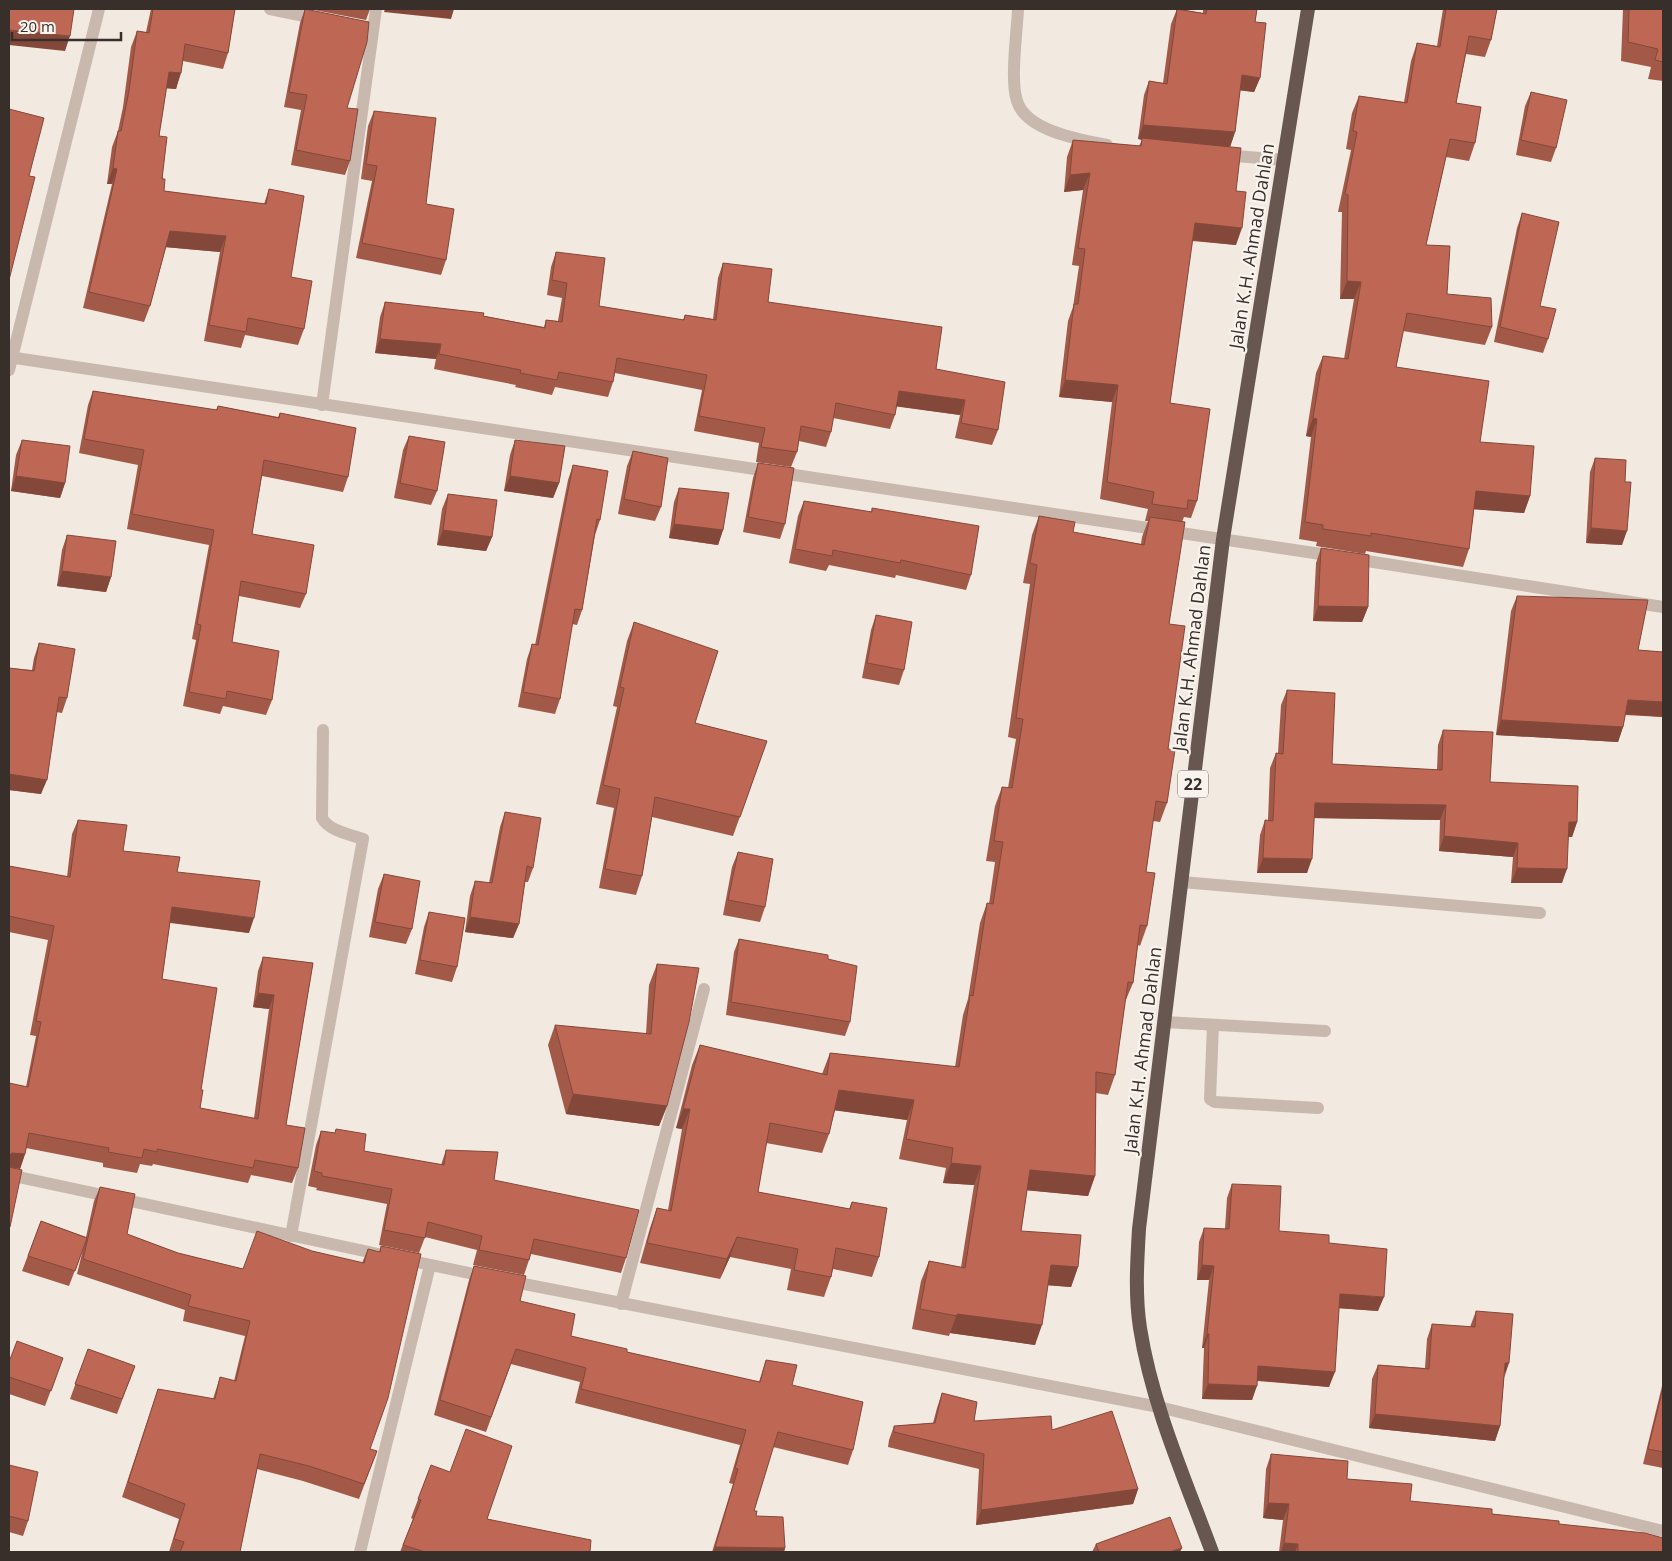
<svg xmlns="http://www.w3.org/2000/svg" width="1672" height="1561" viewBox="0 0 1672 1561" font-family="'Open Sans',sans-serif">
  <rect width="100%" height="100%" fill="#f2e9e1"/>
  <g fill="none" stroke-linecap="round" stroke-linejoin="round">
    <g stroke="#c9b8ad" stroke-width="12">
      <path d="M1165 1022 1325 1031"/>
      <path d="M1213 1025 1210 1099 1215 1102 1318 1108"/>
    </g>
    <g stroke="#c9b8ad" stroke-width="12">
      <path d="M270 9 319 19"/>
      <path d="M1018 9C1017 33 1010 80 1017 101 1026 131 1081 140 1107 145"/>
      <path d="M1224 155 1284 160"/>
      <path d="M9 357 1334 556"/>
      <path d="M9 370 99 9"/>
      <path d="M322 405 376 9"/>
      <path d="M1354 559 1663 607"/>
      <path d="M1182 882 1540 913"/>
      <path d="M9 1175 383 1255"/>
      <path d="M291 1236 363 839C349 834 329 831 322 818L323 730"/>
      <path d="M403 1259 488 1277"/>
      <path d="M508 1281 1159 1407 1663 1531"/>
      <path d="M621 1304 704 989"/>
      <path d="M360 1552 430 1265"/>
    </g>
    <path stroke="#685650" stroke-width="14" d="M1212 1552C1185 1479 1152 1405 1140 1328 1135 1295 1137 1262 1139 1229L1223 539 1308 9"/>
  </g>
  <g fill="#a35948">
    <path d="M151 9H235L228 53 223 69 183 61 176 89 166 88 159 136 164 191 264 204 269 189 304 329 298 345 245 335 241 348 204 341 220 252 166 247 150 306 144 322 83 308 112 184H107L112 147 118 131 123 107 131 47 137 31 146 32Z"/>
    <path d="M305 9 350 161 345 175 291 165 301 110 284 107 300 23Z"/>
    <path d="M309 9H370L366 20Z"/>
    <path d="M1177 9 1203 13V9H1257L1255 22 1260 78 1254 92 1240 90 1235 132 1230 147 1236 191V245L1192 241 1170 403 1197 501 1191 518 1184 517 1182 522 1169 624 1167 803 1160 822 1153 821 1146 872 1147 926 1140 946 1138 945 1133 983 1125 1002 1115 1075 1108 1095 1096 1093 1095 1176 1088 1196 1027 1190 1021 1231 1078 1267 1071 1287 1048 1285 1035 1345 950 1333 949 1336 912 1329 921 1281 929 1261 961 1267 974 1185 943 1183 946 1168 899 1159 907 1120 835 1110 829 1134 822 1153 766 1143 758 1192 849 1209 852 1202 879 1257 872 1277 833 1269 831 1277 824 1297 787 1290 791 1269 730 1257 720 1279 640 1263 650 1228 657 1208 668 1210 682 1129 676 1128 692 1065 700 1045 822 1074 830 1053 955 1067 963 1015 968 999 980 923 987 903 989 904 995 862 986 861 995 806 1002 787 1008 788 1016 739 1008 737 1030 584 1023 583 1032 535 1039 516 1073 532 1141 544 1142 537 1148 521H1145L1148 509 1100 499 1112 402 1059 397 1068 321 1073 307 1079 266 1072 265 1083 190 1064 192 1067 157 1073 140 1139 146 1142 140 1138 139 1144 95 1149 81 1163 83 1171 24Z"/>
    <path d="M1443 9H1497L1491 40 1485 57 1466 54 1456 103 1475 143 1469 161 1446 157 1426 245 1447 294 1492 327 1485 345 1403 331 1396 367 1480 442 1530 496 1524 513 1474 509 1469 549 1463 567 1366 551 1365 554 1316 546 1317 542 1299 539 1311 437 1306 436 1316 373 1323 356 1344 359 1354 299H1340L1342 212H1338L1351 150 1346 149 1352 113 1359 96 1404 102 1411 61 1417 43 1437 46Z"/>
    <path d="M1623 9H1663V81L1648 79 1651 67 1621 61Z"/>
    <path d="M1531 92 1556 148 1551 162 1516 155 1525 106Z"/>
    <path d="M374 111 426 204 446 260 441 275 356 258 372 181 361 179 368 126Z"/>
    <path d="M1522 213 1540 306 1548 339 1543 353 1494 342 1517 228Z"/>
    <path d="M556 252 599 306 683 320 685 315 713 319 718 278 723 263 768 302 936 369 998 430 992 445 955 438 960 415 896 406 895 415 890 429 833 418 831 432 826 447 799 441 797 452 791 467 756 462 759 443 694 431 702 390 615 373 613 382 608 397 555 387 552 395 515 387 516 385 434 369 436 359 375 353 380 317 385 302 483 316 544 327 546 320 558 321 562 298 547 295 551 267Z"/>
    <path d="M93 391 216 410 218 406 278 417 280 413 348 477 343 492 262 476 252 534 306 594 300 608 239 596 232 642 272 700 266 715 223 706 220 714 183 706 196 640 192 639 209 545 127 529 138 465 79 453 88 405Z"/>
    <path d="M409 436 437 491 431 505 394 498 403 450Z"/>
    <path d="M22 440 65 483 60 498 11 491 16 455Z"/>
    <path d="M515 440 559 483 553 498 504 491 510 455Z"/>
    <path d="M633 451 661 507 655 521 618 514 627 466Z"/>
    <path d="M1595 458 1625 482 1622 545 1586 543 1590 472Z"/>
    <path d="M758 463 785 524 780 539 743 532 753 478Z"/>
    <path d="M573 465 600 520 595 535 582 610 577 625 572 624 560 699 555 714 518 707 527 659 532 644 535 645 568 480Z"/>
    <path d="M679 488 723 530 718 545 669 538 674 502Z"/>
    <path d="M448 494 492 537 486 551 437 545 442 509Z"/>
    <path d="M804 501 871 512 872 508 971 575 966 590 896 575 895 578 829 565 826 571 789 563 798 516Z"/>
    <path d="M67 535 111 577 106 592 57 586 62 550Z"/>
    <path d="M1321 548 1368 607 1362 622 1313 621 1316 563Z"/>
    <path d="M1517 596 1638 650 1663 652V717L1625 715 1623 727 1618 742 1496 735 1511 611Z"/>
    <path d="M876 615 904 670 899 685 862 678 871 630Z"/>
    <path d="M634 622 695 723 767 741 733 836 652 817 642 876 636 895 599 888 614 808 596 804 617 707 613 706 627 641Z"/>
    <path d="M39 643 67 698 62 713 56 712 41 794 9 790V668L32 670 34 658Z"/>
    <path d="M1287 690 1332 764 1437 770 1438 745 1443 730 1490 782 1577 822 1572 837H1568L1562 883H1511L1513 857 1439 851 1440 820 1314 818 1307 873H1257L1260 835 1265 820H1268L1270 768 1276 753H1278L1281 705Z"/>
    <path d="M505 812 533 868 528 882H525L519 924 513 938 465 932 470 896 475 881 489 883 500 827Z"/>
    <path d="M78 820 123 851 177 872 249 933 170 923 162 979 201 1090 200 1108 254 1118 269 1009 253 1007 258 971 263 957 313 963 286 1125 298 1168 292 1183 251 1175 248 1183 153 1164 152 1166 140 1164 137 1173 103 1167V1163L26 1148 25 1154 20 1169 15 1168 9 1229V1083L26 1087 36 1036 30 1035 48 940 9 932V866L67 877 72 834Z"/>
    <path d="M738 852 765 907 760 922 723 915 732 867Z"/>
    <path d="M384 874 412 929 406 944 369 937 378 889Z"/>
    <path d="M429 912 457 967 452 982 415 974 424 927Z"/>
    <path d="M739 939 828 959 850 1022 845 1036 726 1015 734 952Z"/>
    <path d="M657 964 667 1106 659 1126 566 1114 548 1045 555 1025 646 1034 649 985Z"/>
    <path d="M336 1129 364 1151 441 1165 446 1150 494 1180 626 1258 621 1273 531 1254 524 1275 473 1265 477 1250 425 1237 419 1253 379 1245 387 1204 316 1190 317 1188 308 1186 316 1145 321 1131 335 1133Z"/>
    <path d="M1232 1184 1279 1231 1329 1243 1378 1311 1339 1308 1329 1387 1257 1381 1252 1400 1202 1399 1204 1348H1202L1209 1280H1197L1199 1242 1204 1228 1225 1229 1227 1198Z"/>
    <path d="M100 1187 127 1234 178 1253 243 1269 312 1251 362 1263 368 1249 379 1252 381 1246 370 1449 377 1451 359 1499 303 1481 257 1469 240 1552H169L179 1519 122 1497 158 1389 213 1399 220 1377 234 1381 245 1336 183 1321 185 1310 77 1274 83 1249 69 1286 22 1271 41 1221 86 1237 94 1201Z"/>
    <path d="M474 1266 520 1301 571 1336 627 1352 759 1382 766 1360 792 1385 853 1450 848 1465 773 1447 754 1511 756 1516 785 1548 784 1552H712L733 1484 729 1483 740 1445 575 1403 580 1382 511 1364 486 1432 434 1415 469 1280Z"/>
    <path d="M1476 1311 1504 1378 1500 1426 1495 1441 1369 1428 1372 1379 1378 1365 1425 1368 1427 1339 1432 1324 1470 1327Z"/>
    <path d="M88 1349 135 1366 117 1414 70 1399Z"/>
    <path d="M63 1358 45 1406 9 1394V1362Z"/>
    <path d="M1663 1382V1468L1643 1464Z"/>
    <path d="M942 1393 974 1421 1052 1430 1138 1489 1133 1504 976 1525 979 1469 888 1447 889 1440 894 1426 933 1423 937 1408Z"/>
    <path d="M1271 1454 1410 1501 1559 1524 1663 1552H1279L1283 1520 1263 1518 1266 1469Z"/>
    <path d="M9 1465 28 1521 23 1536 9 1532Z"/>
    <path d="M431 1465 487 1519 590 1552H400L413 1519 411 1518Z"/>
    <path d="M1096 1544 1180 1552H1092Z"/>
  </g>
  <g fill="#84483b">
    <path d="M385 9H454L451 19 384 12Z"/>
    <path d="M9 30 70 36 65 51 9 45Z"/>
    <path d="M169 72 181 73 176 89 163 88Z"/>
    <path d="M1242 75 1260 78 1254 92 1236 90Z"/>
    <path d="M1143 125 1235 132 1230 147 1138 139Z"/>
    <path d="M113 168 117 169 112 184H107Z"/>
    <path d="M1090 173 1083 190 1064 192 1070 175Z"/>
    <path d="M1195 223 1242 228 1236 245 1189 240Z"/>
    <path d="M170 231 226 236 220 252 164 247Z"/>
    <path d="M1347 281 1361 282 1354 299H1340Z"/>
    <path d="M380 339 441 344 436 359 375 353Z"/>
    <path d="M1065 380 1118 385 1112 402 1059 397Z"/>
    <path d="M899 391 965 400 960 415 893 406Z"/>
    <path d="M1313 418 1317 419 1311 437 1306 436Z"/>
    <path d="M16 476 65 483 60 498 11 491Z"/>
    <path d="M510 476 559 483 553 498 504 491Z"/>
    <path d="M1476 491 1530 496 1524 513 1470 509Z"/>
    <path d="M674 524 723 530 718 545 669 538Z"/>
    <path d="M1591 528 1627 531 1622 545 1586 543Z"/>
    <path d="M443 530 492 537 486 551 437 545Z"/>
    <path d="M62 571 111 577 106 592 57 586Z"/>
    <path d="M1318 606 1368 607 1362 622 1313 621Z"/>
    <path d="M1628 700 1663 702V717L1623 714Z"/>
    <path d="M1501 720 1623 727 1618 742 1496 735Z"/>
    <path d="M9 774 47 780 41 794 9 790Z"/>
    <path d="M1315 803 1446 805 1440 820 1310 818Z"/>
    <path d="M1569 822H1577L1572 837H1563Z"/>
    <path d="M1444 836 1518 843 1513 857 1439 851Z"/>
    <path d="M1263 858 1312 859 1307 873H1257Z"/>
    <path d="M1517 868 1567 869 1562 883H1511Z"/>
    <path d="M172 907 254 918 249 933 167 922Z"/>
    <path d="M470 917 519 924 513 938 465 932Z"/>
    <path d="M258 993 274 995 269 1009 253 1007Z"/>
    <path d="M839 1090 914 1100 907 1120 832 1110Z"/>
    <path d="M573 1094 667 1106 659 1126 566 1114Z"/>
    <path d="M683 1109H690L682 1129 676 1128Z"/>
    <path d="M12 1153 25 1154 20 1169 9 1167V1156Z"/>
    <path d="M951 1163 981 1166 974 1185 943 1183Z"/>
    <path d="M1030 1170 1095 1176 1088 1196 1023 1190Z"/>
    <path d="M737 1237 730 1257 720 1279 727 1259Z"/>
    <path d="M1051 1265 1078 1267 1071 1287 1044 1285Z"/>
    <path d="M1202 1265 1214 1266 1209 1280H1197Z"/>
    <path d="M1340 1294 1384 1297 1378 1311 1335 1308Z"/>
    <path d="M957 1314 1042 1325 1035 1345 950 1333Z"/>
    <path d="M1207 1334H1209L1204 1348H1202Z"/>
    <path d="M1505 1363H1509L1504 1378Z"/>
    <path d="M1258 1366 1335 1372 1329 1387 1253 1380Z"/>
    <path d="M1208 1384 1257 1386 1252 1400 1202 1399Z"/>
    <path d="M1375 1414 1500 1426 1495 1441 1369 1428Z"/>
    <path d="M1138 1489 1133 1504 976 1525 981 1510Z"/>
    <path d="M1268 1503 1289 1504 1283 1520 1263 1518Z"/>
    <path d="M1284 1543 1298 1544 1295 1552H1281Z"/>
    <path d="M715 1547 785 1548 784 1552H713Z"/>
    <path d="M1182 1548 1180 1552H1171L1172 1551Z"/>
  </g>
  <g fill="#bd6754" stroke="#84483b">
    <path d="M9 9H74L70 36 9 30Z"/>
    <path d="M153 9H235L228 53 185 44 181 73 169 72 159 136 167 137 162 179H165L164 191 266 204 269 189 304 196 291 277 312 281 304 329 248 318 246 332 209 325 226 236 170 231 150 306 89 292 117 169 113 168 118 131H121L129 91 137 31 149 33Z"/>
    <path d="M305 9 369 22 367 42 347 108 358 109 350 161 296 150 307 95 289 92Z"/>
    <path d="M1177 9 1206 14 1207 9H1257L1255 22 1266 23 1260 78 1242 75 1235 132 1143 125 1149 81 1167 84Z"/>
    <path d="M1446 9H1497L1491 40 1469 36 1456 103 1481 107 1475 143 1450 139 1426 245 1450 246 1447 294 1491 298 1492 327 1407 313 1396 367 1489 381 1480 442 1534 446 1530 496 1476 491 1469 549 1371 533V536L1323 529V525L1305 522 1317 419 1313 418 1323 356 1348 359 1361 282 1347 281 1348 195 1345 194 1357 132 1353 131 1359 96 1407 103 1417 43 1440 47Z"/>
    <path d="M1629 9H1663V62L1655 60 1658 49 1628 42Z"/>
    <path d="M1531 92 1567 100 1556 148 1521 140Z"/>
    <path d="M9 109 44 118 29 176 35 177 9 280Z"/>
    <path d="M374 111 436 118 426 204 454 209 446 260 362 243 377 166 366 164Z"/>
    <path d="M1142 138 1241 148 1236 191 1246 192 1242 228 1195 223 1170 403 1210 409 1197 501 1188 500 1187 509 1152 504 1154 492 1107 482 1118 385 1065 380 1074 304H1078L1085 249 1078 248 1090 173 1070 175 1073 140 1141 146Z"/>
    <path d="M1522 213 1559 222 1540 306 1556 309 1548 339 1500 327Z"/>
    <path d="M556 252 605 258 599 306 684 320 685 315 716 320 723 263 772 269 768 302 942 327 936 369 1005 382 998 430 961 423 965 400 899 391 895 415 836 403 831 432 801 426 797 452 761 447 765 428 699 416 707 375 617 358 613 382 559 372 557 380 520 373 521 370 439 354 441 344 380 339 385 302 484 313 483 316 545 328 546 320 562 322 567 283 552 280Z"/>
    <path d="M93 391 217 410 218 406 279 418 280 413 356 428 348 477 264 460 252 534 314 545 306 594 241 581 232 642 279 651 272 700 227 691 226 699 189 692 201 625 197 624 214 530 132 514 144 450 84 439Z"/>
    <path d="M409 436 445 442 437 491 400 483Z"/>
    <path d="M22 440 70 446 65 483 16 476Z"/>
    <path d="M515 440 565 446 559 483 510 476Z"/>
    <path d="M633 451 668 458 661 507 624 499Z"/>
    <path d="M1595 458 1626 460 1625 482H1631L1627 531 1591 528Z"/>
    <path d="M758 463 794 468 785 524 748 517Z"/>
    <path d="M573 465 608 471 600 520 597 519 582 610 575 609 560 699 523 692 532 644 538 645Z"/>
    <path d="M679 488 729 493 723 530 674 524Z"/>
    <path d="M448 494 497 500 492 537 443 530Z"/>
    <path d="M804 501 872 512V508L979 526 971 575 901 560 900 563 833 550 832 556 795 549Z"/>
    <path d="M1039 516 1075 522 1073 532 1144 545 1150 517 1185 522 1169 624 1185 626 1168 749 1175 750 1167 803 1156 801 1146 872 1155 873 1147 926 1140 925 1133 983 1128 982 1115 1075 1096 1072 1095 1176 1030 1170 1021 1231 1081 1235 1078 1267 1051 1265 1042 1325 957 1314V1316L920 1309 929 1261 965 1268 981 1166 951 1163 953 1148 906 1139 914 1100 839 1090 829 1134 770 1123 758 1192 850 1209 852 1202 887 1208 879 1257 836 1248 831 1277 794 1270 798 1249 737 1237 727 1259 647 1243 657 1208 671 1211 690 1109H683L700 1045 827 1075 830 1053 959 1067 970 995 973 996 987 903 993 904 1003 842 994 841 1002 787 1012 788 1023 719 1016 718 1037 565 1030 563Z"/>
    <path d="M67 535 116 541 111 577 62 571Z"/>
    <path d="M1321 548 1369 555 1368 607 1318 606Z"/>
    <path d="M1517 596 1648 600 1638 650 1663 652V702L1628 700 1623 727 1501 720Z"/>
    <path d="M876 615 912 622 904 670 867 663Z"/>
    <path d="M634 622 718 651 695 723 767 741 740 817 655 797 642 876 605 869 620 789 603 785 624 688 620 687Z"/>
    <path d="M39 643 75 649 67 698 59 697 47 780 9 774V668L34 671Z"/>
    <path d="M1287 690 1335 693 1332 764 1442 770 1443 730 1493 732 1490 782 1578 786 1577 822H1569L1567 869 1517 868 1518 843 1444 836 1446 805 1315 803 1312 859 1263 858 1265 820 1273 821 1276 753 1283 754Z"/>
    <path d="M505 812 541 818 533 868 527 866 519 924 470 917 475 881 492 883Z"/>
    <path d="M78 820 127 825 123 851 180 857 177 872 260 881 254 918 172 907 162 979 217 988 201 1090H203L200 1108 258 1119 274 995 258 993 263 957 313 963 286 1125 305 1128 298 1168 255 1160 253 1168 157 1149V1152L144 1149 142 1158 108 1152 109 1148 29 1133 25 1154 12 1153 9 1156V1083L28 1087 41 1022 36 1021 54 926 9 916V866L70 877Z"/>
    <path d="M738 852 773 859 765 907 728 900Z"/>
    <path d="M384 874 420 881 412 929 375 922Z"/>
    <path d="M429 912 465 918 457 967 420 960Z"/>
    <path d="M739 939 828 955V959L857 966 850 1022 731 1002Z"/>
    <path d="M657 964 699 968 689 1022 667 1106 573 1094 555 1025 651 1034Z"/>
    <path d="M336 1129 366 1134 364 1151 444 1165 446 1150 498 1152 494 1180 639 1210 626 1258 534 1239 529 1260 479 1250 482 1236 428 1222 425 1238 384 1230 392 1189 322 1176V1173L314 1171 321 1131 335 1133Z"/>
    <path d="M9 1165V1167L22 1170 10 1227H9Z"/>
    <path d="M1232 1184 1281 1186 1279 1231 1329 1235V1243L1387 1249 1384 1297 1340 1294 1335 1372 1258 1366 1257 1386 1208 1384 1209 1334H1207L1214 1266 1202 1265 1204 1228 1229 1229Z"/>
    <path d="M100 1187 135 1194 127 1234 178 1253 243 1269 257 1231 312 1251 364 1263 368 1249 380 1252 381 1246 421 1254 388 1398 370 1449 377 1451 364 1484 309 1466 260 1454 240 1552H180L184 1542 174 1539 185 1504 128 1482 158 1389 215 1399 220 1377 236 1381 250 1321 188 1306 191 1295 83 1259Z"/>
    <path d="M41 1221 87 1238 75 1271 28 1256Z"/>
    <path d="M474 1266 526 1276 520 1301 575 1314 571 1336 627 1349V1352L760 1382 766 1360 797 1365 792 1385 863 1402 853 1450 778 1432 754 1511H757L756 1516 783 1517 785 1548 715 1547 738 1469 735 1468 746 1430 581 1389 586 1368 516 1349 491 1417 440 1400Z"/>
    <path d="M1476 1311 1513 1314 1509 1363H1505L1500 1426 1375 1414 1378 1365 1429 1369 1432 1324 1475 1327Z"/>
    <path d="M17 1341 63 1358 51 1391 9 1377V1362Z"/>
    <path d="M88 1349 135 1366 122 1399 75 1384Z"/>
    <path d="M1663 1388V1452L1648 1449Z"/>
    <path d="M942 1393 977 1402 974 1421 1051 1416 1052 1430 1112 1411 1138 1489 981 1510 984 1454 894 1432V1426L935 1423Z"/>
    <path d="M466 1429 512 1446 487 1519 591 1540 590 1552H425L403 1545 421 1500 418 1499 431 1465 450 1472Z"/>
    <path d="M1271 1454 1348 1461 1347 1479 1412 1484 1410 1501 1492 1509V1514L1559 1521V1524L1645 1533 1663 1538V1552H1298V1544L1284 1543 1289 1504 1268 1503Z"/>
    <path d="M9 1465 38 1472 28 1521 9 1516Z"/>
    <path d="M1170 1517 1182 1548 1172 1551V1552H1099L1096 1544Z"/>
  </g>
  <g text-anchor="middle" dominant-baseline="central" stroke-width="4.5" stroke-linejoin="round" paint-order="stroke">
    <rect fill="#f9f3ed" stroke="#726a65" stroke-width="1" x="1178" y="770.5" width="30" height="27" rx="4"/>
    <g font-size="16" font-weight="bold" fill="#382f2b">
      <text x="1193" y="784">22</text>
    </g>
    <g font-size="18" fill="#382f2b" stroke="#f9f3ed">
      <text transform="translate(1251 246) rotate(-81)">Jalan K.H. Ahmad Dahlan</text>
      <text transform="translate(1191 648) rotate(-83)">Jalan K.H. Ahmad Dahlan</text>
      <text transform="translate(1142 1050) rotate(-83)">Jalan K.H. Ahmad Dahlan</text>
    </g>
  </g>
  <rect width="1672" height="1561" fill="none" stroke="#382f2b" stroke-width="20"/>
  <path d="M12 32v8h109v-8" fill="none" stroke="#382f2b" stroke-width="2.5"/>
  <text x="20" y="32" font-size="15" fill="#382f2b" stroke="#f9f3ed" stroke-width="4" paint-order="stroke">20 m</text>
</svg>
